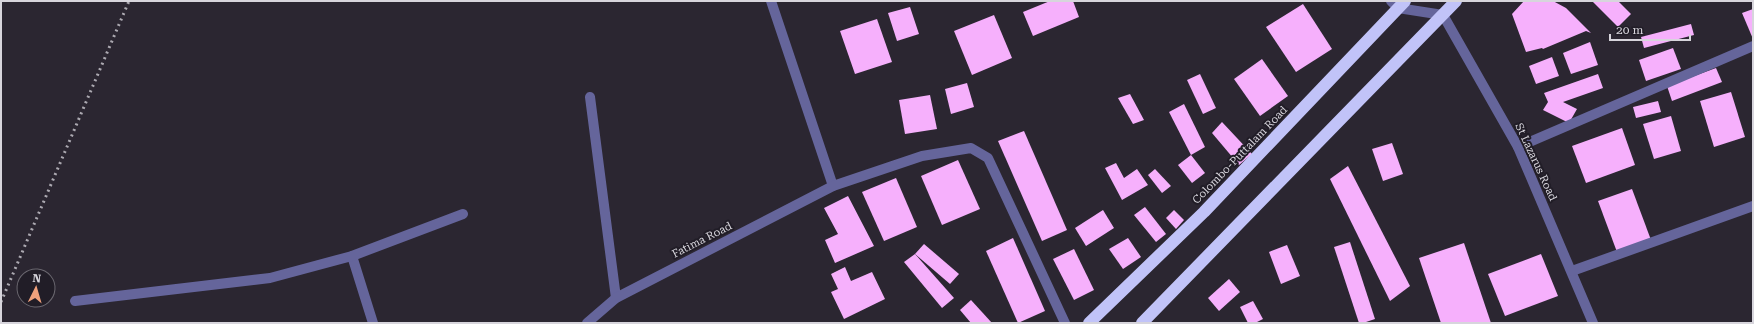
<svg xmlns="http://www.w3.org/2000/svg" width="1754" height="324" viewBox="0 0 1754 324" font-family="'Roboto Serif',serif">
  <rect width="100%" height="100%" fill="#2b2631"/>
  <g fill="#f6b0fc">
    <path d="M1050 1H1073L1079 17 1033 36 1023 12Z"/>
    <path d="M1524 1H1553L1566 8 1591 33 1586 31 1543 49 1542 48 1526 52 1512 14Z"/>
    <path d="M1592 1H1618L1631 14 1618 27Z"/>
    <path d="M1303 4 1332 49 1296 72 1266 27Z"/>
    <path d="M910 7 919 34 897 41 888 13Z"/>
    <path d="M1753 9V39L1742 13Z"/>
    <path d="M994 15 1012 58 972 75 954 31Z"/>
    <path d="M877 19 892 62 855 74 840 31Z"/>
    <path d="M1691 24 1694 35 1644 48 1641 37Z"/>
    <path d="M1590 42 1598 65 1571 74 1563 53Z"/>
    <path d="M1673 48 1681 69 1646 81 1639 60Z"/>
    <path d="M1552 57 1559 76 1536 84 1529 66Z"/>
    <path d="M1262 59 1288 96 1260 116 1234 79Z"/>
    <path d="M1716 68 1722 82 1672 101 1667 86Z"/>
    <path d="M1200 74 1216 108 1203 114 1187 80Z"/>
    <path d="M1598 74 1603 88 1563 102 1577 109 1569 123 1543 110 1548 102 1544 93Z"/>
    <path d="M967 83 974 107 951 114 945 89Z"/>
    <path d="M1731 92 1745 137 1714 147 1700 101Z"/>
    <path d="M1130 94 1144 120 1133 124 1118 98Z"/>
    <path d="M930 95 937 129 905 134 899 100Z"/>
    <path d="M1658 101 1661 112 1636 118 1633 107Z"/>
    <path d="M1184 104 1205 147 1191 155 1169 112Z"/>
    <path d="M1671 116 1681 151 1654 159 1643 124Z"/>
    <path d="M1222 122 1252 154 1239 165 1212 133Z"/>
    <path d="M1622 128 1635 165 1586 183 1572 146Z"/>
    <path d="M1024 131 1067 230 1042 241 998 141Z"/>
    <path d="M1392 143 1403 174 1383 181 1372 149Z"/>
    <path d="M1191 155 1205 173 1192 183 1178 165Z"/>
    <path d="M958 160 980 209 942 225 921 176Z"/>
    <path d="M1116 163 1124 178 1137 169 1148 185 1122 200 1105 168Z"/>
    <path d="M1348 166 1410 286 1390 301 1330 179Z"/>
    <path d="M1155 169 1171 186 1162 193 1148 175Z"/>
    <path d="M896 178 917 227 884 241 862 192Z"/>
    <path d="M1632 189 1651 240 1617 252 1598 201Z"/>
    <path d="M848 196 874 246 835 263 825 240 838 234 824 208Z"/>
    <path d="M1145 207 1166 234 1156 242 1134 215Z"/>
    <path d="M1103 210 1114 228 1086 246 1075 228Z"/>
    <path d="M1174 210 1184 220 1176 229 1166 218Z"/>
    <path d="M1013 238 1045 311 1018 323 986 251Z"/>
    <path d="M1128 238 1141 257 1123 269 1109 249Z"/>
    <path d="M1350 242 1375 319 1363 323H1359L1334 247Z"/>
    <path d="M1464 243 1491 323H1441L1419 258Z"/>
    <path d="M924 244 959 274 950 284 915 254Z"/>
    <path d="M1287 245 1300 276 1281 284 1269 252Z"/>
    <path d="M1074 249 1094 290 1074 300 1053 259Z"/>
    <path d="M915 254 954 298 942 308 904 262Z"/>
    <path d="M1541 254 1558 296 1505 316 1488 274Z"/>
    <path d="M845 267 851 281 872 272 885 299 844 319 831 292 838 289 831 274Z"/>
    <path d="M1229 279 1240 292 1219 311 1208 298Z"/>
    <path d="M971 300 992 323H971L960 310Z"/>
    <path d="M1253 301 1263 319 1255 323H1248L1240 307Z"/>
  </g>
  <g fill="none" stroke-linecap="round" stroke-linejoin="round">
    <g stroke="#65659b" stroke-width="10">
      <path d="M771 1 833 186"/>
      <path d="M1391 1 1398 8 1443 15 1518 147 1593 323"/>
      <path d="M590 97 616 298"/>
      <path d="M1518 147 1753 46"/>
      <path d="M352 256 373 323"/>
      <path d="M1572 271 1753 206"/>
      <path d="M75 301 270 278 352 256 463 214"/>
      <path d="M587 323 616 298 833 186 922 156 971 148 988 158 1065 323"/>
    </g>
    <g stroke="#c1c3f8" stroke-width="12">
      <path d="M1089 323 1204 212 1405 1"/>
      <path d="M1142 323 1456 1"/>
    </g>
    <path stroke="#aca9b1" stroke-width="3" stroke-dasharray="2 4" stroke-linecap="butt" d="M1 302 129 1"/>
  </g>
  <g text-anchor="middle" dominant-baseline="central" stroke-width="4" stroke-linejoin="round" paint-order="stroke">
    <g font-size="11" fill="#d7d5dc" stroke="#211d27">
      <text transform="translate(1240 155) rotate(-46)">Colombo-Puttalam Road</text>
      <text transform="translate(1536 162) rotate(65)">St Lazarus Road</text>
      <text transform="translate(702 240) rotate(-27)">Fatima Road</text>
    </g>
  </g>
  <rect width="1754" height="324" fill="none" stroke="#d7d5dc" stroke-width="4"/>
  <g transform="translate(36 288) rotate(5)"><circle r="19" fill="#211d27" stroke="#6a676f"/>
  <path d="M0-3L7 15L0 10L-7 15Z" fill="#f1a17c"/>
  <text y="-6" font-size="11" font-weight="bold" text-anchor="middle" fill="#d7d5dc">N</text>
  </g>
  <path d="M1610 34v6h80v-6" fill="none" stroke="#d7d5dc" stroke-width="2"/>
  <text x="1616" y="34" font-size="12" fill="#d7d5dc" stroke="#211d27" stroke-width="3" paint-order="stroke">20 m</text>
</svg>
